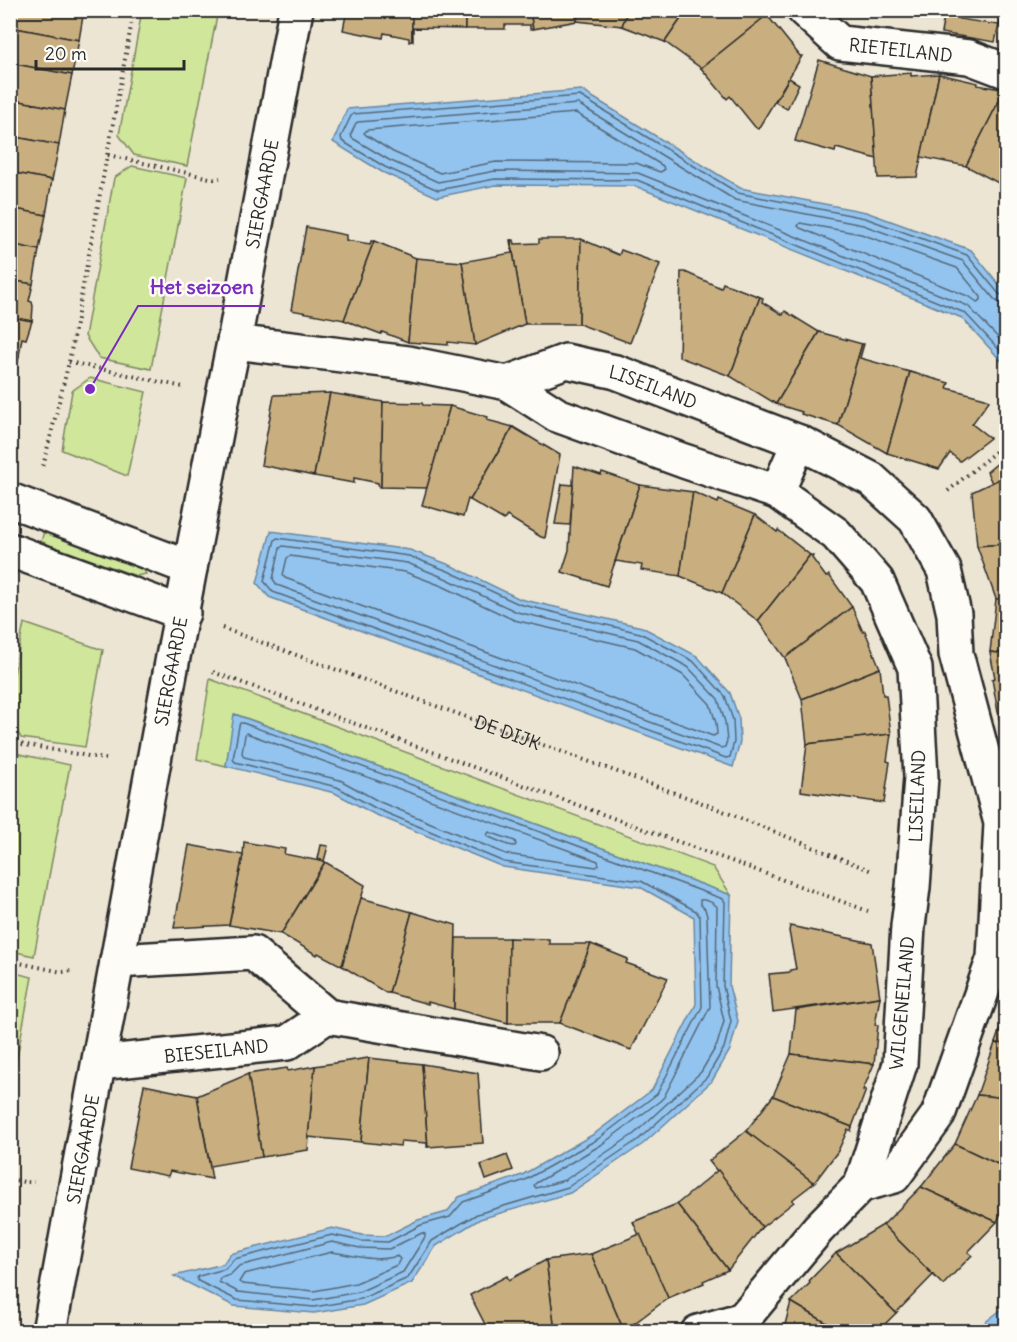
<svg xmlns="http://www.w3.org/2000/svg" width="1017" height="1342" viewBox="0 0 1017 1342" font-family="Delius,sans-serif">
  <rect width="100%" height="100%" fill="#ede5d3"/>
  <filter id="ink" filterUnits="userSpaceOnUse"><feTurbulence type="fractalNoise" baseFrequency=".0167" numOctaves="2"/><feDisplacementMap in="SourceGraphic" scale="12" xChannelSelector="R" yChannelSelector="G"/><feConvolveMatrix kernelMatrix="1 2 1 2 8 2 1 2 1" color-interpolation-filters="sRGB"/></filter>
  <g filter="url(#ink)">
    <g fill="#cfe69b" stroke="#7d8863" stroke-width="1.5">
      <path d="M142 11H218L187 166 134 155 119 135Z"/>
      <path d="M132 166 187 178 151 369 99 358 85 336 114 178Z"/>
      <path d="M90 378 146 392 127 476 62 450 72 391Z"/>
      <path d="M44 531 141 565 146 574 136 576 41 542Z"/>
      <path d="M24 623 103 650 85 747 21 738 11 720 10 694Z"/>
      <path d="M210 679 713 867 731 895 235 714 226 766 197 759Z"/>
      <path d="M15 753 70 765 34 956 11 951 10 756Z"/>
      <path d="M11 972 32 977 11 1090 10 972Z"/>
    </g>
    <g fill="#93c4ef" stroke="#6987a1" stroke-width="1.5">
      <path d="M581 90 740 188 866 212 971 250 1006 293V366L962 318 635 186 496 185 437 197 382 172 333 142 347 109Z"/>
      <path d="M271 531 410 550 450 565 520 599 642 627 697 656 730 693 739 719 740 742 733 767 269 597 257 583Z"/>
      <path d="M234 714 731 895 729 986 738 1021 730 1050 712 1081 643 1144 570 1193 480 1219 436 1246 412 1283 363 1305 314 1313 234 1306 174 1276 223 1264 230 1254 332 1228 362 1235 386 1236 418 1220 447 1212 459 1197 522 1175 594 1134 652 1090 696 1004 694 917 640 887 503 867 374 814 335 793 226 766Z"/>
      <path d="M1006 1306V1331H975L979 1327Z"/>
    </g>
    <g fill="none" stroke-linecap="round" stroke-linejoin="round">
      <g stroke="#556879" stroke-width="1.5">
        <path d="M576 113 663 166 664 170 660 172 636 163 496 162 440 173 393 152 366 135 364 133 367 130Z"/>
        <path d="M800 223 861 234 957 268 981 297V300L977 302 970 297 800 228 798 226Z"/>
        <path d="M1006 296 999 294 967 255 865 218 738 193 580 96 353 114 351 116 341 137 342 141 385 167 438 190 495 179 637 180 965 313 1006 357"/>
        <path d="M1006 304 1000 303 995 300 963 261 863 225 735 200 578 104 358 122 356 123 351 134 352 138 389 160 438 182 495 171 638 173 968 306 1006 346"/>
        <path d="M277 538 409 556 448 571 519 604 640 633 693 661 725 696 733 720 734 742 730 757 726 758 273 592 264 581 275 540Z"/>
        <path d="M283 546 407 563 445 578 517 612 638 640 688 667 718 699 725 722 727 741 725 747 721 748 277 585 273 579 280 548Z"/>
        <path d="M290 556 405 572 442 586 514 620 635 648 683 675 710 704 716 723 717 734 713 736 285 578 283 575 287 558Z"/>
        <path d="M243 723 723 899 725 902 723 986 731 1021 724 1048 707 1077 639 1139 568 1187 477 1214 432 1241 408 1278 361 1299 314 1307 237 1300 198 1281 197 1278 199 1276 225 1269 234 1259 332 1235 361 1241 388 1242 421 1225 450 1217 463 1202 525 1180 598 1139 657 1094 702 1007 700 917 696 911 641 881 504 862 377 809 337 787 235 762 233 759 239 726 240 723Z"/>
        <path d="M246 733 598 861 599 865 596 867 506 854 380 802 340 780 244 757 242 753 245 735Z"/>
        <path d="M489 832 515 841 516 845 514 846 508 845 489 837 487 835Z"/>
        <path d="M700 900C705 899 715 903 717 907L716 986 724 1021 717 1045 701 1072 634 1134 565 1180 536 1188 534 1185 536 1183 601 1145 660 1101 664 1097 710 1007 707 916 705 909 700 904Z"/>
        <path d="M422 1233 425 1234V1237L403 1272 359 1292 313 1300 238 1292 219 1282 220 1278 230 1275 239 1266 332 1242 360 1248 389 1249Z"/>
        <path d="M332 1252C353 1255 376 1263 397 1256L400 1259 397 1265 356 1283 314 1291 242 1284 239 1282 244 1274Z"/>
      </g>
    </g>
    <g fill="#c9af7f" stroke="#2b2b2b" stroke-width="1.5">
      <path d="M10 10H84L79 40 10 27Z"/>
      <path d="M347 10H412V41L409 42V38L384 33 383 38 343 30Z"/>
      <path d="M412 10H465V29L413 28V41H412Z"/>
      <path d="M465 10H530L533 29H530V25H505V29H465Z"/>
      <path d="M530 10H579L577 21 533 29Z"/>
      <path d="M579 10H628L622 26 577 21Z"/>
      <path d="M628 10H687L665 42 622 26Z"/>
      <path d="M687 10H761L767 15 701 68 665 42Z"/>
      <path d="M945 10H961L959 19 999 25 995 42 941 33Z"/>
      <path d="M1004 10H1006V25H999Z"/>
      <path d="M767 15 800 56H802L758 129 755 127 730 96 727 99 701 68Z"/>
      <path d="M10 27 79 40 72 75 10 63Z"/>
      <path d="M819 60 871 76 877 159 836 148 835 152 795 141Z"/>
      <path d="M10 63 72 75 65 110 10 99Z"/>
      <path d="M911 73V76L939 74 917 177 878 178 871 76Z"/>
      <path d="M939 74 978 83 977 85 1001 89 1004 91 966 166 921 157Z"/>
      <path d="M789 78 799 84 787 109 775 102Z"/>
      <path d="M1004 91 1006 92V187L966 166Z"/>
      <path d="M10 99 65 110 59 145 10 136Z"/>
      <path d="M10 136 59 145 52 180 10 172Z"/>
      <path d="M10 172 52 180 46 215 10 208Z"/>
      <path d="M10 208 46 215 39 250 10 244Z"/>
      <path d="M306 227 346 235V240L370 244 371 241H374L344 320 291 310Z"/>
      <path d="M539 239H581L579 324H525L511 240H514L515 244 539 243Z"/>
      <path d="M581 239 619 255 621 250 660 264 630 343 579 324Z"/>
      <path d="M510 240H511L525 324 475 345 462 262 512 253Z"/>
      <path d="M374 241 416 258 408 342 382 332 381 334 344 320Z"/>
      <path d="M10 244 39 250 33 284 10 280Z"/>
      <path d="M416 258 462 262 475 345 448 342V345L408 342Z"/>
      <path d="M681 272H685L721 288 723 283 760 297 730 376 679 357Z"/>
      <path d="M10 280 33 284 29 301 32 302 33 306 32 321 10 317Z"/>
      <path d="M760 297 763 298 762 302 783 315 785 311 819 332 776 404 730 376Z"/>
      <path d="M10 317 32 321 26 339 22 338 19 356 10 354Z"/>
      <path d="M819 332 862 344 838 425 801 414 802 412 776 404Z"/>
      <path d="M862 344H864L860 358 910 372 887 453 838 425Z"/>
      <path d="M10 354 19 356 12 391 10 390Z"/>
      <path d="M910 372 949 383 947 388 985 398 989 401 972 424 990 438 960 461 950 453 939 469 887 453Z"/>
      <path d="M330 393 314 476 261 465 274 395Z"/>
      <path d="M330 393 383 402 381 487H379L378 483 354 478V483L314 476Z"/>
      <path d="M383 402 422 403 423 405 450 406 427 488 381 487Z"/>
      <path d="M450 406 488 417 487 420 513 427 470 500 468 499 463 517 422 505Z"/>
      <path d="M513 427 560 455 545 538 541 537 507 516 504 520 470 500Z"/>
      <path d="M1006 456V476L992 483 987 472Z"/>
      <path d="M574 466 601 475 602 472 640 485 607 586 562 572 569 550Z"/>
      <path d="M1006 476V544L977 546 972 492Z"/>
      <path d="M562 484 573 485 570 525 555 524Z"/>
      <path d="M640 485 693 492 680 576 641 570 642 565 616 561 614 565Z"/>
      <path d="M693 492 718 503 719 500 755 515 722 593 680 576Z"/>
      <path d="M755 515 777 532 778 530 810 555 758 621 722 593Z"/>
      <path d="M1006 544V598L996 599 977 546Z"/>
      <path d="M810 555 813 556 812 558 826 577 829 575 852 607 785 658 758 621Z"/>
      <path d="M1006 598V654L990 652 996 599Z"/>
      <path d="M852 607 863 632 865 631 880 668 802 699 785 658Z"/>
      <path d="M990 652 1006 654V717L999 718 992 679 995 678Z"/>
      <path d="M880 668 883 695H886L891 734 807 744 802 699Z"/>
      <path d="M1006 717V735L999 718Z"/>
      <path d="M891 734 887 761 890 762 884 803 801 791 807 744Z"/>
      <path d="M244 842 285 849 284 854 325 862 281 934 229 925 243 855Z"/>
      <path d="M189 845 243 855 229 925 174 928Z"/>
      <path d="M321 845 328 846 324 861 318 859Z"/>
      <path d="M325 862 365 885 342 966 318 953 317 955 281 934Z"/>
      <path d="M361 898 412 912 389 993H386L342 966Z"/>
      <path d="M412 912 456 925 454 1009 428 1002V1004L389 993Z"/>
      <path d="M790 926 872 943 880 997 773 1012 769 974 791 972 790 970 796 969 789 931Z"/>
      <path d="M456 938H509L508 1023 454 1009Z"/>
      <path d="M509 938 549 939V944H591L560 1023H508Z"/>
      <path d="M591 944 628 959 626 963 668 978 631 1050 560 1023Z"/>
      <path d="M880 997 875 1025H878L874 1064 791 1054 796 1010Z"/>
      <path d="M1006 1003V1044L995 1043 1004 1017H1002Z"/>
      <path d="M995 1043 1006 1044V1098L977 1095Z"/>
      <path d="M791 1054 874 1064 863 1090H866L852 1127 773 1096Z"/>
      <path d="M369 1058 361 1142 308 1137 315 1066Z"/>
      <path d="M369 1058 422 1064 428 1147H427V1143L401 1141 400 1146 361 1142Z"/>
      <path d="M422 1064 478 1073 483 1143 428 1147Z"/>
      <path d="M315 1066 308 1137H309L308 1150 262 1157 248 1074 287 1068 288 1071Z"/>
      <path d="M248 1074 262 1157 210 1166 197 1096Z"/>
      <path d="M144 1085 197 1096 212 1179 170 1171 168 1176 128 1168Z"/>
      <path d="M977 1095 1006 1098V1168L955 1144Z"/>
      <path d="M773 1096 852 1127 851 1131 848 1129 838 1151 814 1183 746 1131Z"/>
      <path d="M746 1131 814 1183 792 1200 794 1202 762 1227 709 1161Z"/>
      <path d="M955 1144 1006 1168V1202L997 1222 921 1187Z"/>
      <path d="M507 1155 513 1170 486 1180 481 1165Z"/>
      <path d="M718 1170 762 1227 728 1270 677 1204Z"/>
      <path d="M921 1187 997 1222 968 1252 972 1255 943 1285 883 1225Z"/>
      <path d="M677 1204 728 1270 703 1281 704 1283 668 1298 633 1222Z"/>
      <path d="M883 1225 933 1275 896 1313 836 1253Z"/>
      <path d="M640 1234 668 1298 624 1331 591 1254Z"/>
      <path d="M836 1253 896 1313 877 1332H842L791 1302 810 1283 809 1281Z"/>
      <path d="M591 1254 624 1331 555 1332 546 1260Z"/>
      <path d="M546 1260 555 1332H489L470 1295 507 1276 509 1280Z"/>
      <path d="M791 1302 842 1332H783Z"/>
    </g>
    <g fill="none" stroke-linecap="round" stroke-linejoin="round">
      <g stroke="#2b2b2b" stroke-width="38">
        <g id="street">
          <path id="s2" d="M804 10 840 43 969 57 1006 71"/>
          <path d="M234 342 408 363 507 383 557 415 684 461 777 492 836 534 877 581 915 668 921 777 913 887 908 926 900 1064 861 1185 818 1229 743 1319 739 1332"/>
          <path id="s3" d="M507 383 566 361 616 372 799 442 871 479 915 519 944 570 954 614 956 654 1001 823 994 958 938 1115 894 1176 861 1185"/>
          <path d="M777 492 799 442"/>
          <path d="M10 500 190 568"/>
          <path d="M10 550 183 613"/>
          <path d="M117 961 253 953 327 1016 541 1053"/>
          <path id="s4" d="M99 1063 287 1043 327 1016"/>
          <path id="s5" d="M49 1332 173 657 223 396 234 342 296 10"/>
          <path d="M698 1332 743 1319"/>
        </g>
      </g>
      <g stroke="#2b2b2b" stroke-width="4" stroke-dasharray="1.5 4.5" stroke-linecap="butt">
        <path d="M108 155 214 179 220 178"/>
        <path d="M69 362 183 387"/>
        <path d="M43 466 69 362 134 10"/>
        <path d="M948 491 1006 443"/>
        <path d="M10 624 16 596"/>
        <path id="s1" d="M222 628 708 805 872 871"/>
        <path d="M213 672 868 911"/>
        <path d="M10 742 110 760"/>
        <path d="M10 961 62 972 73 971"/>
        <path d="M10 1179 24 1182H34"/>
      </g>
      <use href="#street" stroke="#fdfcf7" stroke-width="33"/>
    </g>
  </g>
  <g text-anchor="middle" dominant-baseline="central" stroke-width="5" stroke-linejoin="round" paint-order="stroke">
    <g font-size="18" fill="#2b2b2b" stroke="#fdfcf7">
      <text stroke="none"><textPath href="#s2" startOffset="110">RIETEILAND</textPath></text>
      <text stroke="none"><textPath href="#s5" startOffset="1158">SIERGAARDE</textPath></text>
      <text stroke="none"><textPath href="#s3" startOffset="154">LISEILAND</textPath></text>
      <text stroke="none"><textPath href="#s5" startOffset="672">SIERGAARDE</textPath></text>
      <text stroke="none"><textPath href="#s1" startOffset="304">DE DIJK</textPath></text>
      <text transform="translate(917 796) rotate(-88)">LISEILAND</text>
      <text transform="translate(902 1003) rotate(-85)">WILGENEILAND</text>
      <text stroke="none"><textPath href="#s4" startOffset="118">BIESEILAND</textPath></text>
      <text stroke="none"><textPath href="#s5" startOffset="186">SIERGAARDE</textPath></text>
    </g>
  </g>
  <path fill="none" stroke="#7b2cbf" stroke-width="2" d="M90 389L138 306H265"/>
  <circle fill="#7b2cbf" stroke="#fdfcf7" stroke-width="2" cx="90" cy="389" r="6"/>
  <g font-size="20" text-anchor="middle" font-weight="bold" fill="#7b2cbf" stroke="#fdfcf7" stroke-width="5" stroke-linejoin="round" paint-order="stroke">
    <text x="202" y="294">Het seizoen</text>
  </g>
  <rect width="1017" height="1342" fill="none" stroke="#fdfcf7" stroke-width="36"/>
  <rect x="18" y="18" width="981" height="1306" fill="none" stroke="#2b2b2b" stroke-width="2" filter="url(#ink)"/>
  <path d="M36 60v9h148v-9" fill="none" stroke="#2b2b2b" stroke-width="3"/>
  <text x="45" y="60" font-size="18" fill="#2b2b2b" stroke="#fdfcf7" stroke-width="4.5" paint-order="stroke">20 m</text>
</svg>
